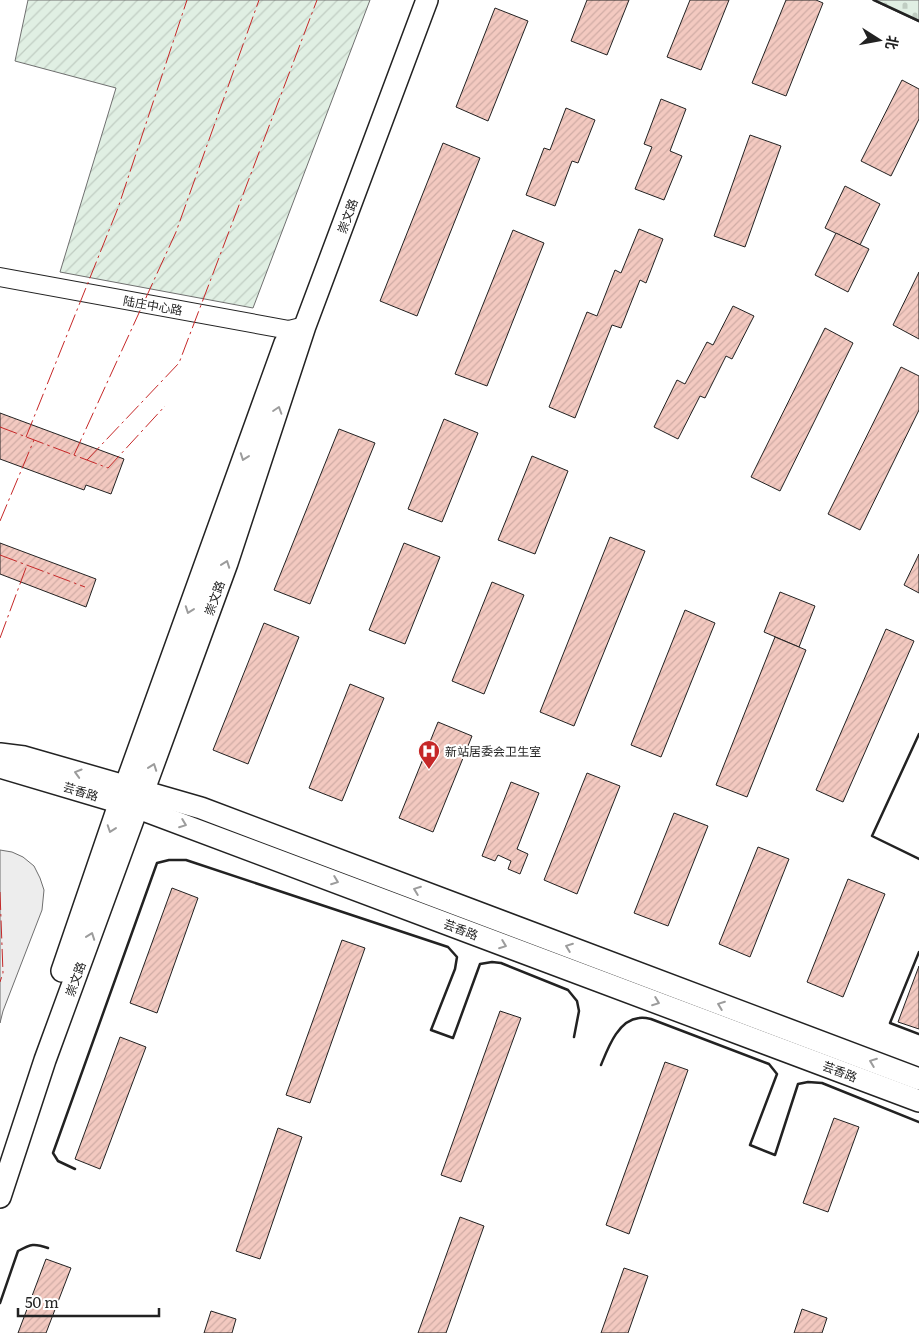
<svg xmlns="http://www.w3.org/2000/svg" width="919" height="1333" viewBox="0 0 919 1333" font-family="Literata,'Noto Sans SC',serif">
  <defs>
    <pattern id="cemetery-stones" width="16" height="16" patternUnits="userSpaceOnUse" patternTransform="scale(1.25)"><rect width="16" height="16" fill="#e0efe3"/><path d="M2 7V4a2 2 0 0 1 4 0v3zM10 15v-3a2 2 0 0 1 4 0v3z" fill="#c0cdc2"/></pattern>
    <pattern id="garden-furrows" width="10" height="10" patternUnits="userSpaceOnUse" patternTransform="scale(1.25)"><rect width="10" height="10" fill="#e0efe3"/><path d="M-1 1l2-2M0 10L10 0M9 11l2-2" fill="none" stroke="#c0cdc2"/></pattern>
    <pattern id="building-hatch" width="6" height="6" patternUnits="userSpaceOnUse" patternTransform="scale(1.25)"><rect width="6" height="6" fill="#f3c9c0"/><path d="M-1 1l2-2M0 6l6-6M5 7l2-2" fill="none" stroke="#d0aca5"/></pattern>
  </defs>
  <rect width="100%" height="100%" fill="#fff"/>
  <path fill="url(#cemetery-stones)" stroke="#6f6f6f" d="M872 0H919V22Z"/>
  <path fill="url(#garden-furrows)" stroke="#6f6f6f" d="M28 0H370L253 308 60 272 116 88 15 61Z"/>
  <path fill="#ededed" stroke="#6f6f6f" d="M0 850 12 852 23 857 34 866 40 878 44 890 42 910 3 1011 0 1023Z"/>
  <g fill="url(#building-hatch)" stroke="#222">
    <path d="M587 0H629L607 55 571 41Z"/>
    <path d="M690 0H729L701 70 667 57Z"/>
    <path d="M786 0H816L823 3 786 96 752 83Z"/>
    <path d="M495 8 528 21 488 121 456 107Z"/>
    <path d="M902 80 919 89V119L891 176 861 161Z"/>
    <path d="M661 99 686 109 670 151 682 156 664 200 635 189 652 147 644 144Z"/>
    <path d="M566 108 595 120 578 163 572 161 555 206 526 195 544 148 550 150Z"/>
    <path d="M750 135 781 146 745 247 714 236Z"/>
    <path d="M443 143 480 158 417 316 380 301Z"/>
    <path d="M845 186 880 204 860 245 825 228Z"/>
    <path d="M639 229 663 239 646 283 640 280 621 328 612 325 575 418 549 407 587 312 597 316 615 270 621 273Z"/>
    <path d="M513 230 544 243 487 386 455 374Z"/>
    <path d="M836 233 869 249 848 292 815 275Z"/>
    <path d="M919 272V339L893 325Z"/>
    <path d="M733 306 754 316 732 359 726 356 705 398 700 396 678 439 654 427 677 380 685 384 707 342 713 345Z"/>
    <path d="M825 328 853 343 780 491 751 477Z"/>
    <path d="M901 367 919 376V410L860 530 828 514Z"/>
    <path d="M0 413 124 459 111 494 86 485 84 490 0 459Z"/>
    <path d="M444 419 478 433 442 522 408 509Z"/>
    <path d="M339 429 375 443 310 604 274 590Z"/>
    <path d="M532 456 568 471 535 554 498 540Z"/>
    <path d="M610 537 645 551 574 726 540 712Z"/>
    <path d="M0 543 96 579 86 607 0 574Z"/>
    <path d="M404 543 440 557 405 644 369 630Z"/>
    <path d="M919 554V593L904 585Z"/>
    <path d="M492 582 524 595 484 694 452 681Z"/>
    <path d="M780 592 815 606 799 647 764 632Z"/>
    <path d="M685 610 715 623 661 757 631 745Z"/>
    <path d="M264 623 299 637 248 764 213 750Z"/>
    <path d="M886 629 914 641 843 802 816 790Z"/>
    <path d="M775 637 806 650 747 797 716 785Z"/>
    <path d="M350 684 384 698 342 801 309 788Z"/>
    <path d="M438 722 472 736 433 832 399 818Z"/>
    <path d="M587 773 620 786 577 894 544 880Z"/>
    <path d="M511 782 539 793 517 849 528 854 520 874 508 869 511 861 498 855 495 861 482 856Z"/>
    <path d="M674 813 708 826 668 926 634 913Z"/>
    <path d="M758 847 789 859 750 957 719 944Z"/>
    <path d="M848 879 885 894 843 997 807 982Z"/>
    <path d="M172 888 198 898 157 1013 130 1003Z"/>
    <path d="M342 940 365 948 310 1103 286 1095Z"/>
    <path d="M919 966V1029L898 1022Z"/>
    <path d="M500 1011 521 1018 461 1182 441 1175Z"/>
    <path d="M120 1037 146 1047 100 1169 75 1159Z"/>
    <path d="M665 1062 688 1070 629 1234 606 1225Z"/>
    <path d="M834 1118 859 1127 828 1212 803 1203Z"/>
    <path d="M278 1128 302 1137 260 1259 236 1251Z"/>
    <path d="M460 1217 484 1226 446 1333H418Z"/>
    <path d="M46 1259 71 1268 46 1333H18Z"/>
    <path d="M624 1268 648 1276 628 1333H601Z"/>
    <path d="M802 1309 827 1318 822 1333H794Z"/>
    <path d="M211 1311 236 1319 232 1333H204Z"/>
  </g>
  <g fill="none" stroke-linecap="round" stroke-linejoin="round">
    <g stroke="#222" stroke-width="20">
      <path id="minor" d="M0 277 289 330 305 326"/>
    </g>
    <g stroke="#222" stroke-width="24">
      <g id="tertiary">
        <path d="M0 754 24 757 201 808 919 1079"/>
        <path d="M0 767 138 808 919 1101"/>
        <path d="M62 971 125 787 285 343"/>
        <path d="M0 1197 45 1060 227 563 305 326 427 0"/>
      </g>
    </g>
    <use href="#minor" stroke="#fff" stroke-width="18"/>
    <use href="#tertiary" stroke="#fff" stroke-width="21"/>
    <g stroke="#222" stroke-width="2.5">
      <path d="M874 0 919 21"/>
      <path d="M919 734 872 836 919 859"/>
      <path d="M919 952 890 1023 919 1034"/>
      <path d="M601 1065C608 1048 618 1020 639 1018 643 1017 647 1018 651 1019L769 1064 777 1074 750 1145 775 1155 798 1084 808 1082 822 1083 919 1122"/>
      <path d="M75 1169 58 1161 53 1153 157 863 169 860H186L448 947 457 957 455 969 431 1030 453 1038 480 964 492 962 501 963 568 990 577 1001 579 1011 574 1037"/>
      <path d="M0 1303 18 1251C31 1244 34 1243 48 1248"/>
    </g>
    <g stroke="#c62828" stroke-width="1" stroke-dasharray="18 4 2.5 4" stroke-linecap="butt">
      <path d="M0 427 108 468 165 406"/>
      <path d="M26 437 118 208 187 0"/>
      <path d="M74 455 176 232 259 0"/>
      <path d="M87 460 179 363 317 0"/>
      <path d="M0 521 34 440"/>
      <path d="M0 555 85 587"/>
      <path d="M0 638 27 565"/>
      <path d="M0 892 3 973 0 982"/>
    </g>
  </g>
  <defs><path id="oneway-chevron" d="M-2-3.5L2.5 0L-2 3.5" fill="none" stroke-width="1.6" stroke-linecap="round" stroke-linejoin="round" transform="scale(1.25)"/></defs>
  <g stroke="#9c9c9c">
    <use href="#oneway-chevron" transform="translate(278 410) rotate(-72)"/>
    <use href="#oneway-chevron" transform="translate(244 457) rotate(110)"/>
    <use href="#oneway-chevron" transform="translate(226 564) rotate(-70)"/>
    <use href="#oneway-chevron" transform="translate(189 610) rotate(110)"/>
    <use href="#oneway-chevron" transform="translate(153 767) rotate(-70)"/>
    <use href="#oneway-chevron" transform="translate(78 773) rotate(-164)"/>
    <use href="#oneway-chevron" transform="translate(183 824) rotate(21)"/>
    <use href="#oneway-chevron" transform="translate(111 829) rotate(109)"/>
    <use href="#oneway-chevron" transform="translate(335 881) rotate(21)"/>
    <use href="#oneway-chevron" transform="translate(417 890) rotate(-159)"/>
    <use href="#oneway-chevron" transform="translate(91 936) rotate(-70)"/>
    <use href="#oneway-chevron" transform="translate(503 945) rotate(21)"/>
    <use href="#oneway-chevron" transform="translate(569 947) rotate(-159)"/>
    <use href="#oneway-chevron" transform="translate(656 1002) rotate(21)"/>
    <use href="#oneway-chevron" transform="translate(721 1005) rotate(-159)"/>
    <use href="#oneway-chevron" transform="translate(873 1062) rotate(-159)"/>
  </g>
  <defs>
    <g id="hospital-pin" transform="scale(1.125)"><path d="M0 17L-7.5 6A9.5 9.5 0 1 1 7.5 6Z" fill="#c62828" stroke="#fff"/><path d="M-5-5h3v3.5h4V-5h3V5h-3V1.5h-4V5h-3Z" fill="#fff"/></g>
  </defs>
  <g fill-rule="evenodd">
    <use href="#hospital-pin" x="429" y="751"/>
  </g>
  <g text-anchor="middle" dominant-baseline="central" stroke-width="4" stroke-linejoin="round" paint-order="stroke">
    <g font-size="12" fill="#222" stroke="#fff">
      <text transform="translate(347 216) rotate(-70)">崇文路</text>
      <text transform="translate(153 305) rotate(10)">陆庄中心路</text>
      <text transform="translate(214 598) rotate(-70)">崇文路</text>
      <text transform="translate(81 791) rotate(17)">芸香路</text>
      <text transform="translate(461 929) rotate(21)">芸香路</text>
      <text transform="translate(75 979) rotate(-70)">崇文路</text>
      <text transform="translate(840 1071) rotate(21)">芸香路</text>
    </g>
    <g font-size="12" fill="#222" stroke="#fff" text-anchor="start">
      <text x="445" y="751">新站居委会卫生室</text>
    </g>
  </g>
  <g transform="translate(879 40) rotate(101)" stroke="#ffffff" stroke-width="4" paint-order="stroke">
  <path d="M0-4L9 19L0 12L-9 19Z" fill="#222222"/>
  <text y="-8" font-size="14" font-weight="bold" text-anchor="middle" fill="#222222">北</text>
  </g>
  <path d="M18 1308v8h141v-8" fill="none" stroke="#222222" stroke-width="2.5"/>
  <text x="25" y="1308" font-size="15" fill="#222222" stroke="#ffffff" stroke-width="4" paint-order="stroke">50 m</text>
</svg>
